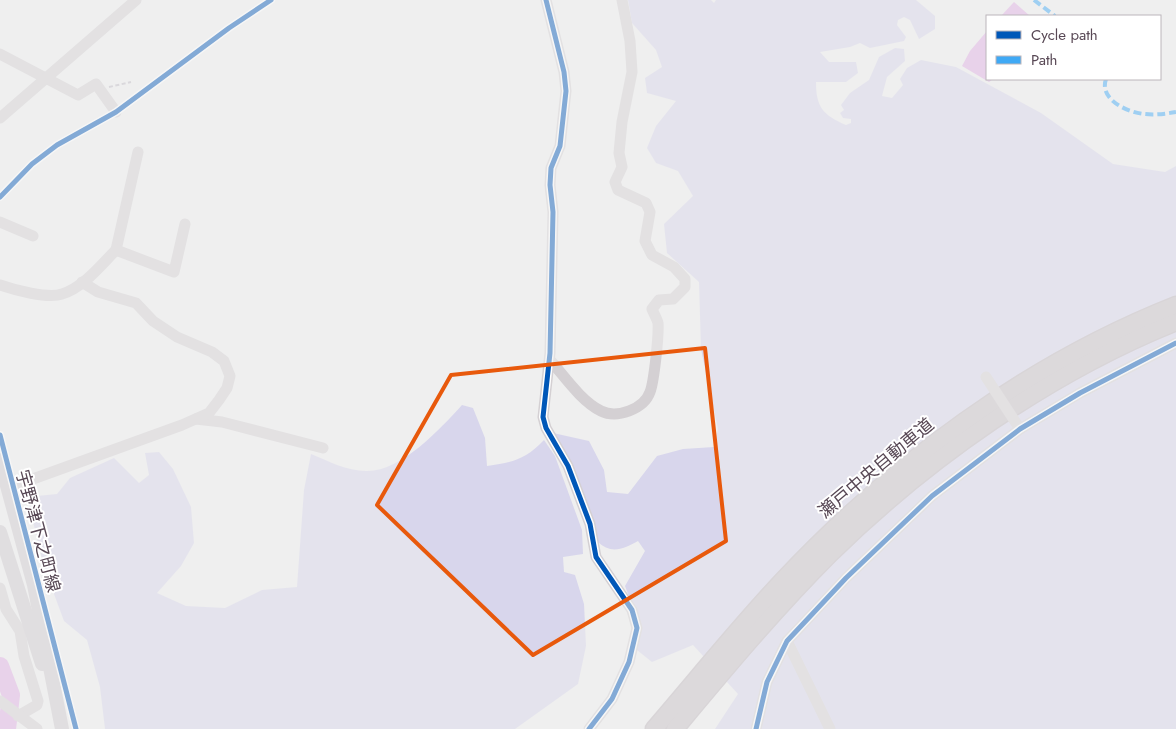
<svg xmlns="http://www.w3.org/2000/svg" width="1176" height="729" viewBox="0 0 1176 729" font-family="Jost,'Noto Sans JP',sans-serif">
  <rect width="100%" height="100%" fill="#efefef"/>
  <g fill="#d8d6ec">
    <path d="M628 0H711L714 3 716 0H916L935 16V29L919 39 910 20 904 17 898 20 897 25 906 37 904 41 870 48 860 43 850 47 820 52 829 62H856L858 73 846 82H816C816 107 823 115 846 125L851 123V119L843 118 840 113 844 110 841 105 850 93 869 80 879 57 895 48 904 49 905 61 887 77 882 96 892 98 903 85 900 79 907 68 921 60 956 67 1041 113 1113 164 1165 172 1176 166V729H715L738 694 693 645 652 662 637 650 641 628 625 586 645 551 638 541C623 549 611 555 597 541L553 433 589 441 604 470 607 492 628 494 657 456 683 449 714 447 718 429 701 349 699 282 667 253 664 224 693 196 678 171 656 163 647 148 656 126 676 101 647 93 645 78 662 67 656 50 632 23Z"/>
    <path d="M462 405 473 408 485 438 487 466C513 462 525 460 544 440L555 456 582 530 583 554 563 557 564 572 575 575 584 604 586 646 578 684 515 729H105L100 687 87 640 64 621 44 567 27 497 57 494 70 478 114 458 139 483 149 475 145 453 159 452 173 469 191 507 194 543 181 566 157 593 186 606 225 608 262 590 297 587 304 490 311 454C328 461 347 471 366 471 401 472 440 429 462 405Z"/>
  </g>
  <g fill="#e1afe4">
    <path d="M1014 2 1030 16H1001Z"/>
    <path d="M987 31V79H993L989 82 962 66 970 51Z"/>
  </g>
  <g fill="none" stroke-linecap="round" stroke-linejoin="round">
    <path stroke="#e1afe4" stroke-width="18" d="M0 666 11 695 7 729"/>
    <g stroke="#bdb5bb" stroke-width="19">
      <g id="highway">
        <path d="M654 729C697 679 738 628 783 580 892 464 1027 364 1176 305"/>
        <path d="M675 729C725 669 775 609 830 554 927 459 1049 373 1176 322"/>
      </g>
    </g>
    <path stroke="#c1bdc6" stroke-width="2" stroke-dasharray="4 2.5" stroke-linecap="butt" d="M109 87 131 82"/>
    <g stroke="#d4d0d3" stroke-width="11">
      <path d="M546 0 564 72 566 91 560 146 551 168 550 185 553 212 550 353 543 417 546 428 568 466 590 524 596 557 632 610 637 628 629 662 612 699 589 729"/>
      <path d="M0 54 78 95 96 84 116 112"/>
      <path d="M0 118 136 0"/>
      <path d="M0 222 33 236"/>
      <path d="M116 250 138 152"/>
      <path d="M0 285C14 290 48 299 62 294 83 288 101 265 116 250L174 272 185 224"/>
      <path d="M550 360C565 377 581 401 601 411 617 419 644 409 650 392 654 382 659 335 658 323 657 319 654 314 652 309L659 300 673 299 685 287V279L674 267 652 255 645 241 650 212 646 203 618 190 615 182 622 167 619 153 622 122 632 72 630 41 622 0"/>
      <path d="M196 419 222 422 323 448"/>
      <path d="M8 488 182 425 209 413 219 400 227 388 230 376 224 361 212 352 177 337 153 321 136 303 98 292 82 282"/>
      <path d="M0 588 6 609 20 631 24 656 38 701 37 705 18 716"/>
      <path d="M787 641 830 729"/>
      <path d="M0 701 37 729"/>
      <path d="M756 729 767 682 787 641 846 578 932 496 1020 429 1080 393 1176 343"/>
    </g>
    <g stroke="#cfcace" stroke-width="14">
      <path d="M0 460 34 585 62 729"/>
      <path d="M0 532 42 664"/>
    </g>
    <use href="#highway" stroke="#c6bfc4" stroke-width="16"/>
    <path stroke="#d4d0d3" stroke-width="11" d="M986 377 1020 429"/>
    <g stroke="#3fa9f5" stroke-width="4" stroke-dasharray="8 4" stroke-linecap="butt">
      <path d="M1034 0 1055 16"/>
      <path d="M1106 79C1099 99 1126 112 1144 114 1155 115 1165 114 1176 112"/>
    </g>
    <g stroke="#fff" stroke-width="8">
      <g id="cycleway">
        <path d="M546 0 564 72 566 91 560 146 551 168 550 185 553 212 550 353 543 417 546 428 568 466 590 524 596 557 632 610 637 628 629 662 612 699 589 729"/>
        <path d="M0 197 32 164 57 145 116 112 229 28 271 0"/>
        <path d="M0 435 76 729"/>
        <path d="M756 729 767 682 787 641 846 578 932 496 1020 429 1080 393 1176 343"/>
      </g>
    </g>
    <use href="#cycleway" stroke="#0057b8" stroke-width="5"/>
  </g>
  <path d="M0 0H1176V729H0ZM705 348 726 541 533 655 377 505 451 375Z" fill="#efefef" fill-opacity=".55" fill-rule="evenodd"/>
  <path fill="none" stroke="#e8590c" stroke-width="4" stroke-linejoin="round" d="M705 348 726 541 533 655 377 505 451 375Z"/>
  <g text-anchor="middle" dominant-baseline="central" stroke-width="4" stroke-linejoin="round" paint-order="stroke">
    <g font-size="18" fill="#584855" stroke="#fff">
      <text transform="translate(876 468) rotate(-40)">瀬戸中央自動車道</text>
      <text transform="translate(38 531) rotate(75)">宇野津下之町線</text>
    </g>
  </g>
  <rect x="986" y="15" width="175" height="65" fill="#ffffff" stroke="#bcb6bb"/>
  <rect x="996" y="31" width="25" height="8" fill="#0057b8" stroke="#bcb6bb"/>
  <text x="1031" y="40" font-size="15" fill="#584855">Cycle path</text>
  <rect x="996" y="56" width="25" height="8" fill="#3fa9f5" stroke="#bcb6bb"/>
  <text x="1031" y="65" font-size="15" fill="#584855">Path</text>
</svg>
